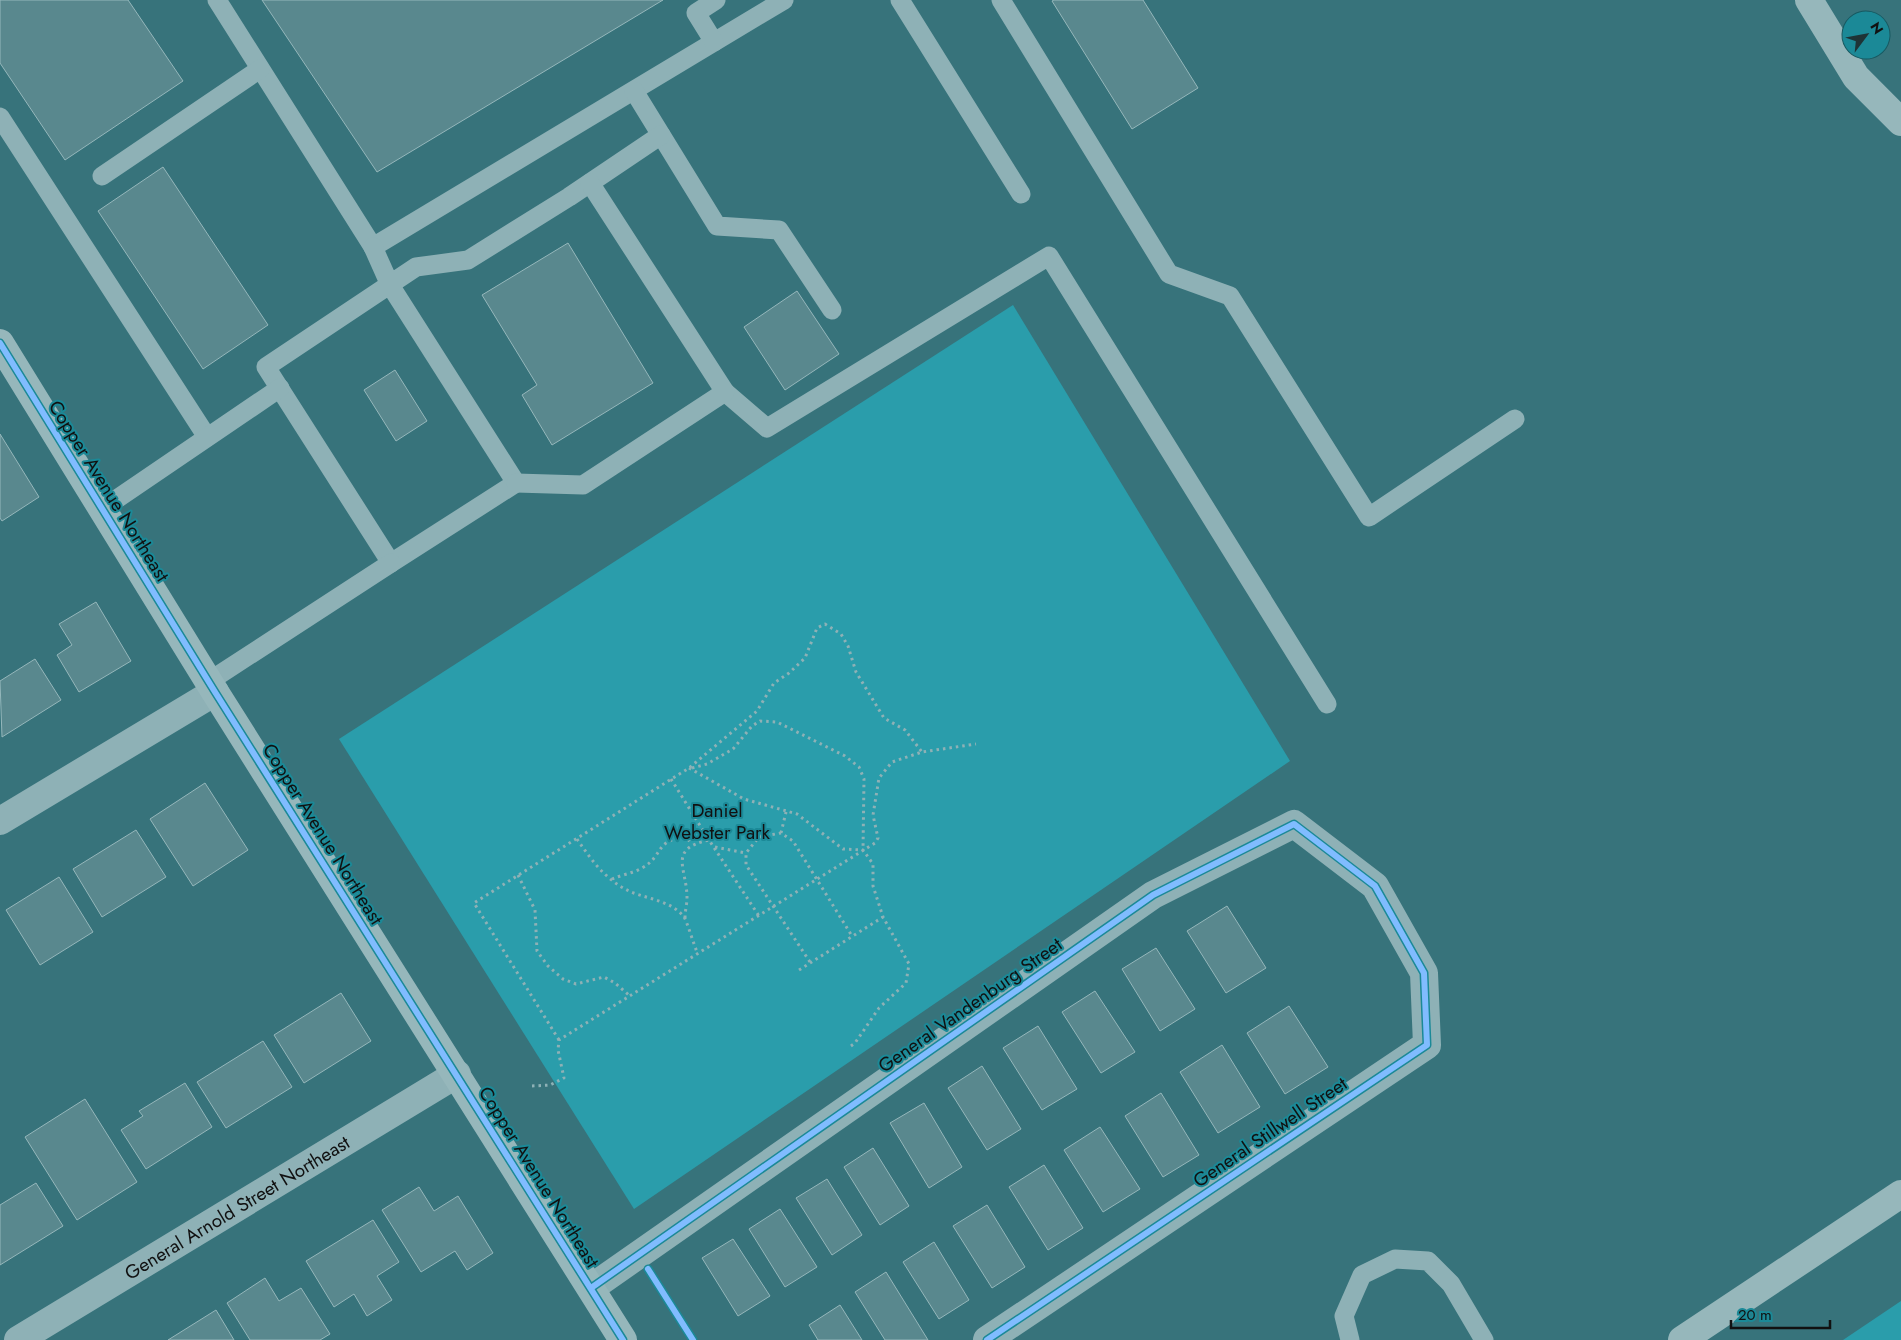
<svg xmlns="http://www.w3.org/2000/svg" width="1901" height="1340" viewBox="0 0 1901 1340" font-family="Jost,sans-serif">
  <rect width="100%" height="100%" fill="#37737b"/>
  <g fill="#2a9dab">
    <path d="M1013 305 1290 761 634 1209 339 739Z"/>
    <path d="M1901 1301V1340H1843Z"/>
  </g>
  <g fill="#59888e" stroke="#95b7bb">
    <path d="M0 0H128L183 81 65 160 0 63Z"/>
    <path d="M262 0H663L377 172Z"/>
    <path d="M1054 0H1143L1198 88 1132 129 1052 1Z"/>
    <path d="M163 167 268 325 203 369 98 211Z"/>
    <path d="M568 243 653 383 552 445 522 395 537 385 482 295Z"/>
    <path d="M797 291 839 354 785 390 744 327Z"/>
    <path d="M395 370 427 421 396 441 364 390Z"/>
    <path d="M0 434 39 497 2 521 0 518Z"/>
    <path d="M96 602 131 661 79 692 57 655 72 645 59 624Z"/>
    <path d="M35 659 61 700 2 737 0 681Z"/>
    <path d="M205 783 248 850 193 886 150 819Z"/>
    <path d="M136 830 166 877 102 917 73 869Z"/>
    <path d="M59 877 93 932 40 965 6 910Z"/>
    <path d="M1227 906 1266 968 1226 993 1187 931Z"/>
    <path d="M1156 948 1195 1009 1160 1031 1122 969Z"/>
    <path d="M1095 991 1135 1052 1101 1073 1062 1012Z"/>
    <path d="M341 993 371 1041 304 1083 274 1035Z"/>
    <path d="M1289 1006 1328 1067 1285 1094 1247 1033Z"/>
    <path d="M1038 1026 1077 1089 1042 1110 1003 1048Z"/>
    <path d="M263 1041 292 1087 226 1128 197 1082Z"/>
    <path d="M1222 1045 1260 1107 1218 1133 1180 1072Z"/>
    <path d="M982 1066 1021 1129 987 1150 948 1088Z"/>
    <path d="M185 1083 212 1127 146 1169 121 1130 143 1116 139 1111Z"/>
    <path d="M1161 1093 1199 1155 1163 1177 1125 1116Z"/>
    <path d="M85 1099 137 1182 77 1220 25 1137Z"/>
    <path d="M924 1103 962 1167 929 1188 890 1123Z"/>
    <path d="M1100 1127 1140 1189 1103 1212 1064 1150Z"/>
    <path d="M873 1148 909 1206 880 1225 844 1167Z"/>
    <path d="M1044 1165 1083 1228 1048 1250 1009 1187Z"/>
    <path d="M827 1179 862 1235 832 1255 796 1198Z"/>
    <path d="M36 1183 63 1226 0 1265V1205Z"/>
    <path d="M419 1187 434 1211 458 1196 493 1253 467 1270 455 1251 421 1272 382 1210Z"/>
    <path d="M987 1205 1025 1267 992 1288 953 1226Z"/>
    <path d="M780 1209 817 1267 785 1287 749 1229Z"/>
    <path d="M373 1220 399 1262 377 1276 392 1300 367 1316 354 1294 334 1307 306 1261Z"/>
    <path d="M733 1239 770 1296 738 1316 702 1258Z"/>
    <path d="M934 1242 969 1300 939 1319 903 1262Z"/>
    <path d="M886 1272 928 1340H885L855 1292Z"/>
    <path d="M265 1278 279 1301 301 1288 330 1334 320 1340H250L227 1303Z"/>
    <path d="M840 1305 862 1340H818L809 1325Z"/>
    <path d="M216 1310 234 1340H168Z"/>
  </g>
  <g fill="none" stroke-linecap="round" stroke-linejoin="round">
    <g stroke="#8eb1b6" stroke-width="3" stroke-dasharray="2.5 4" stroke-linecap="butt">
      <path d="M689 768 744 799 797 814 843 849 863 850 873 864V886L883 917 909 964 906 983 879 1008 855 1043 848 1048"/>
      <path d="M692 768 707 764 733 749 752 726 760 721 777 722 845 756 859 767 864 779 863 850"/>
      <path d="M671 779 709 840"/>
      <path d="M781 833 786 812"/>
      <path d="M577 839C590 858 603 877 625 889 643 899 670 899 684 917 687 921 694 946 698 954"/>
      <path d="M715 847 746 853"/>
      <path d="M518 875 535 910 537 951 548 966 563 979 576 984 604 977 615 983 630 996"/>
      <path d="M612 879C621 875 633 873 642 868 664 856 654 840 686 837L692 844"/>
      <path d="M685 918C685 911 687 904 687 898 687 868 667 849 709 840L759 916"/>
      <path d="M810 962 746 865V853L759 837 781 833 793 841 852 936"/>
      <path d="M799 970 883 917"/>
      <path d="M559 1040 474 903 689 768 757 711 774 683 789 673 805 658 817 628 825 624 841 634 848 646 856 672 884 718 905 730 922 752"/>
      <path d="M532 1086 550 1085 564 1078 558 1050 559 1040 875 843 878 838 873 815 879 778 892 762 922 752 976 744"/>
    </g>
    <g stroke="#8eb1b6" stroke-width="19">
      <path d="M217 0 373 247 784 0"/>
      <path d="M900 0 1021 194"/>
      <path d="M1001 0 1169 274 1230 296 1369 517 1515 419"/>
      <path d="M714 42 696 13 716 0"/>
      <path d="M634 91 717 226 779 230 832 310"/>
      <path d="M0 117 207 437"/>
      <path d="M102 176 260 69"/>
      <path d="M373 247 390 285 516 483 391 563 266 367 416 267 468 260 569 197 661 135"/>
      <path d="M725 392 767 428 1049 256 1327 704"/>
      <path d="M516 483 583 485 725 392 590 183"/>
      <path d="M102 509 280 388"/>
      <path d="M208 682 391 563"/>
      <path d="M1350 1340 1344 1316 1362 1275 1395 1259 1428 1261 1451 1284 1484 1340"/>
    </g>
    <g stroke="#8eb1b6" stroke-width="28">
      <path d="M0 821 215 692"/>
      <path d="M591 1288 1153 895 1294 824 1375 886 1424 973 1427 1045 987 1340"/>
      <path id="s1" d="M18 1340 457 1074"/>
    </g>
    <g stroke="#96b7bb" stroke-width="28">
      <path d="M1809 0 1856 77 1901 122"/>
      <path d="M0 343 215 692 623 1340"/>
      <path d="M1682 1340 1901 1194"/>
    </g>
    <g stroke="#1b8997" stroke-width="9">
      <g id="cycleway">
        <path d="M0 343 215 692 623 1340"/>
        <path d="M648 1269 693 1340"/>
        <path d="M591 1288 1153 895 1294 824 1375 886 1424 973 1427 1045 987 1340"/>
      </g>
    </g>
    <use href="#cycleway" stroke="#80bcff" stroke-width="6"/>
  </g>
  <g text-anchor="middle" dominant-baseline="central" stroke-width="4" stroke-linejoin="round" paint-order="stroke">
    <g font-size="19" fill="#111" stroke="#1b8997">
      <text transform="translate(109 491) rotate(58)">Copper Avenue Northeast</text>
      <text transform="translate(323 834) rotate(58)">Copper Avenue Northeast</text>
      <text transform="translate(970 1005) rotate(-35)">General Vandenburg Street</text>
      <text transform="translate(1270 1132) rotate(-34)">General Stillwell Street</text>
      <text transform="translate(539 1177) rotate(58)">Copper Avenue Northeast</text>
      <text stroke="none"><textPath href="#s1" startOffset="256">General Arnold Street Northeast</textPath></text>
    </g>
    <g font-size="19" fill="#111" stroke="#1b8997">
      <text x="717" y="810">Daniel<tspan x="717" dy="22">Webster Park</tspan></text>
    </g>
  </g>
  <g transform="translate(1866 35) rotate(58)"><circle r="24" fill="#1b8997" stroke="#175961"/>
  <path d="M0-4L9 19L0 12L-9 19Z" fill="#1e3336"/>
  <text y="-8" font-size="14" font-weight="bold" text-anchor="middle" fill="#111111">N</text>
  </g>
  <path d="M1731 1320v8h99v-8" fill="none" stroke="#111111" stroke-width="2.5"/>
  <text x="1738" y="1320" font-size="15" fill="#111111" stroke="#1b8997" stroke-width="4" paint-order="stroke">20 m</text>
</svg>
